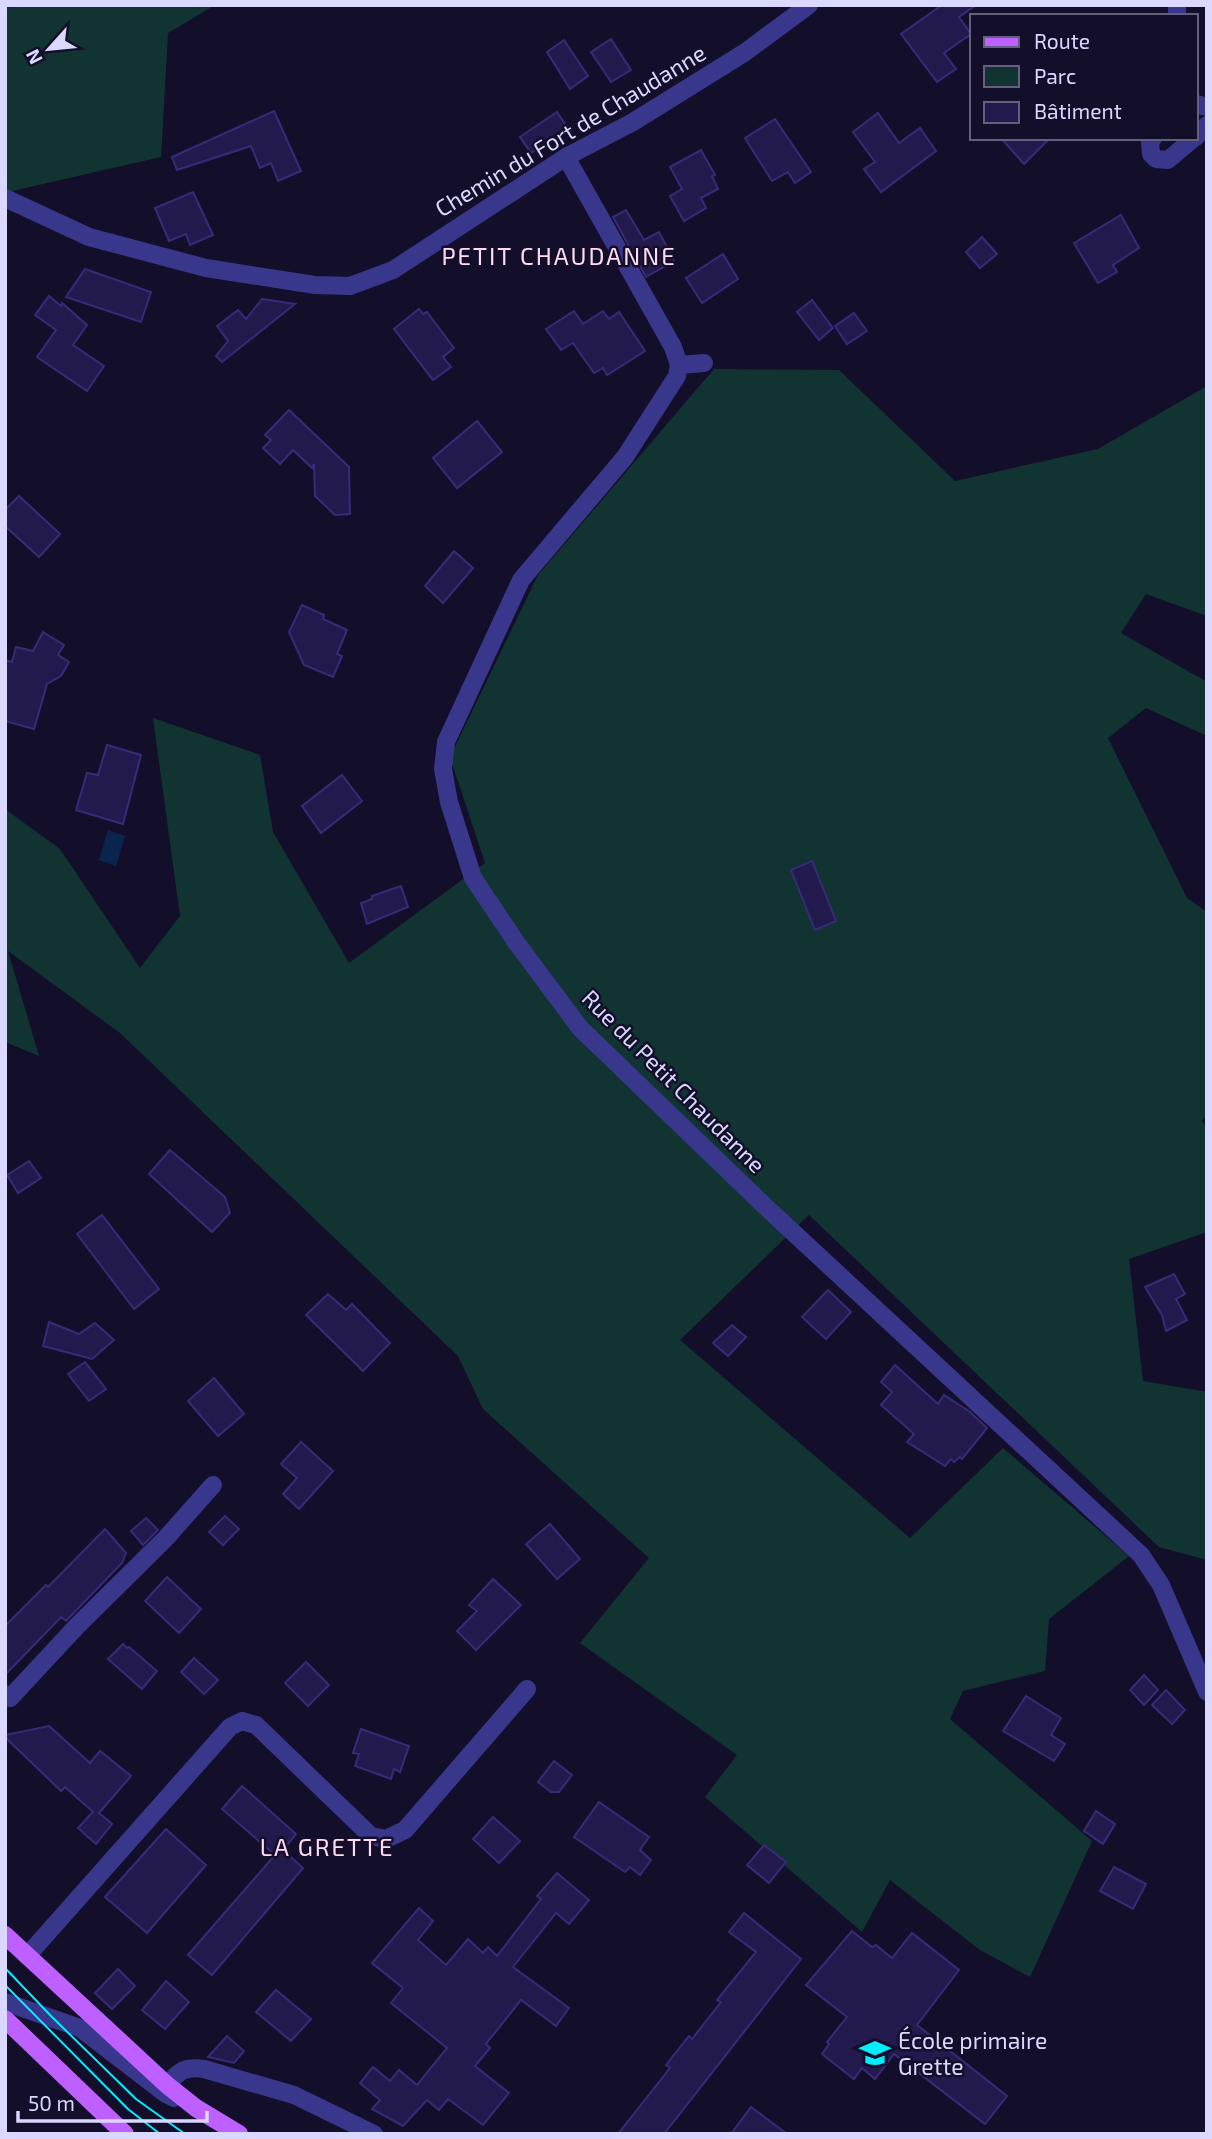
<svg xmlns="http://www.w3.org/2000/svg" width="1212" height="2139" viewBox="0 0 1212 2139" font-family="'Exo 2',sans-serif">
  <rect width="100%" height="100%" fill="#130f2a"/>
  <g fill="#113432">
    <path d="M5 5H215L168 33 161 157 8 192 5 195Z"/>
    <path d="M714 369 839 370 955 481 1098 449 1207 386V616L1146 594 1121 633 1207 682V736L1146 708 1108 738 1187 898 1207 912V1114L1202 1121 1207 1128V1232L1129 1259 1143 1381 1207 1392V1560L1159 1547 809 1215 680 1340 910 1538 1003 1448 1129 1556 1049 1619 1045 1671 963 1691 950 1719 1092 1841 1030 1977 980 1950 890 1880 862 1932 705 1797 737 1755 580 1643 649 1558 483 1409 458 1356 120 1033 8 951 39 1056 5 1042V809L60 849 140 968 180 916 153 718 260 755 273 832 349 963 485 863 450 757 538 575Z"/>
  </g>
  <path fill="#09254e" d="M108 830 125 836 116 866 99 860Z"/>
  <g fill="#221a4c" stroke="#382a79" stroke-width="2">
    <path d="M942 5H976L959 17 971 34 944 53 956 69 937 82 901 34Z"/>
    <path d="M611 39 631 70 611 82 591 52Z"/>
    <path d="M564 40 588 76 570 89 547 52Z"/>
    <path d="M274 111 301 171 278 181 271 163 260 168 251 146 177 170 172 157Z"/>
    <path d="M557 112 569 130 538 150 537 149 531 153 520 137Z"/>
    <path d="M878 113 899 143 920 128 936 151 881 192 864 169 875 162 853 132Z"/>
    <path d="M775 119 811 172 795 183 788 172 772 181 745 138Z"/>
    <path d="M1001 138H1050L1024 164Z"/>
    <path d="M701 150 715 175 712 176 718 189 701 198 706 208 684 221 670 196 682 189 670 167Z"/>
    <path d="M193 192 213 235 190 245 186 234 169 241 155 208Z"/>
    <path d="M626 210 644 240 659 232 674 261 646 277 613 217Z"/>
    <path d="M1121 215 1139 248 1113 265 1117 272 1098 283 1074 243Z"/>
    <path d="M982 237 997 254 980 268 966 252Z"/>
    <path d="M723 254 738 279 702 303 686 278Z"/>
    <path d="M85 269 151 292 141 322 66 297Z"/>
    <path d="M49 296 61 306 62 303 87 325 73 345 104 366 87 391 37 357 56 330 35 315Z"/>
    <path d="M262 299 295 304 222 362 216 356 228 341 217 326 238 310 246 319Z"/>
    <path d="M812 300 833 328 819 340 797 312Z"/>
    <path d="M419 309 423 314 427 312 454 348 443 357 451 367 433 380 394 329Z"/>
    <path d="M574 311 583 324 603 311 609 319 619 312 645 351 607 375 603 368 594 373 573 343 561 350 546 329Z"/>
    <path d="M854 313 867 331 847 344 835 326Z"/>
    <path d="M289 410 349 467 350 514 335 515 315 496 314 464 312 468 293 450 280 464 263 448 271 440 265 435Z"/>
    <path d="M477 421 502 452 457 488 433 458Z"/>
    <path d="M19 496 60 534 39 557 5 526V510Z"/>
    <path d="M454 551 473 568 443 603 425 586Z"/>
    <path d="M302 605 324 615 323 619 347 630 337 654 342 656 333 677 304 665 289 632Z"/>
    <path d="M43 632 64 645 58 655 69 662 61 676 47 684 34 729 5 721V660L12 662 16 647 33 651Z"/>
    <path d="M107 745 141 755 123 824 76 810 87 773 98 775Z"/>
    <path d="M342 775 362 801 321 833 302 806Z"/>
    <path d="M812 861 836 921 815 930 791 870Z"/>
    <path d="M401 886 408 907 367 924 361 903 372 899V896Z"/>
    <path d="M170 1150 225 1197 230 1213 212 1232 149 1174Z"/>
    <path d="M29 1161 41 1178 18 1193 7 1175Z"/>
    <path d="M102 1215 159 1289 134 1309 77 1234Z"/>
    <path d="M1174 1274 1185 1294 1176 1299 1187 1320 1166 1331 1162 1315 1145 1287Z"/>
    <path d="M828 1290 851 1312 826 1339 802 1317Z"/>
    <path d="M328 1294 346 1310 352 1304 390 1343 363 1371 306 1315Z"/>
    <path d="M49 1322 79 1334 95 1323 114 1340 92 1359 43 1346Z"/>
    <path d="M732 1325 746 1337 728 1356 713 1343Z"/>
    <path d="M85 1362 106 1389 89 1401 68 1374Z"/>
    <path d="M895 1365 938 1404 944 1395 970 1412 987 1428 962 1459 960 1457 954 1462 951 1459 945 1466 907 1442 914 1434 881 1405 892 1392 881 1382Z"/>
    <path d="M214 1378 244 1414 218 1436 188 1401Z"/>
    <path d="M301 1442 333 1471 299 1509 283 1494 297 1478 281 1464Z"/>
    <path d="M225 1516 239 1529 223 1545 209 1532Z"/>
    <path d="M146 1518 158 1530 143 1545 131 1531Z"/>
    <path d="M550 1524 580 1559 557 1579 526 1544Z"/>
    <path d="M105 1529 126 1553 122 1563 66 1621 61 1617 5 1675V1626L46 1585 48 1587Z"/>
    <path d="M167 1577 201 1609 179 1633 145 1601Z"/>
    <path d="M493 1579 521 1605 476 1650 457 1631 477 1611 469 1605Z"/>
    <path d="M123 1644 127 1648 129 1647 157 1671 142 1689 108 1659Z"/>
    <path d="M194 1658 218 1680 204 1694 181 1672Z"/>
    <path d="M306 1662 329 1685 308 1706 285 1683Z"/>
    <path d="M1144 1675 1158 1690 1144 1705 1130 1690Z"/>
    <path d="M1166 1690 1185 1710 1172 1724 1152 1705Z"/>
    <path d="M1026 1696 1061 1718 1051 1735 1065 1744 1054 1761 1003 1731Z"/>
    <path d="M49 1726 90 1763 100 1751 131 1776 99 1813 112 1824 96 1844 78 1828 93 1812 65 1787 61 1791 5 1737V1735Z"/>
    <path d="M361 1729 409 1746 400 1772 394 1769 391 1779 355 1766 359 1754 353 1753Z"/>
    <path d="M554 1761 572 1775 559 1792H551L538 1782Z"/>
    <path d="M242 1786 296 1834 283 1850 303 1868 212 1975 188 1955 275 1855 222 1809Z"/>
    <path d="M599 1802 649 1837 640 1850 651 1860 640 1875 630 1867 625 1872 574 1837Z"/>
    <path d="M1096 1811 1115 1824 1103 1844 1084 1831Z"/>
    <path d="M493 1817 520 1841 499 1863 473 1839Z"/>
    <path d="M166 1829 206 1865 147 1933 105 1897Z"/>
    <path d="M764 1845 786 1862 769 1883 747 1865Z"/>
    <path d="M1114 1867 1146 1884 1133 1909 1100 1891Z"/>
    <path d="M557 1873 589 1900 569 1924 556 1913 513 1967 569 2008 556 2026 521 2000 486 2044 490 2048 475 2066 509 2093 483 2125 448 2099 439 2110 427 2100 403 2126 372 2109 380 2100 360 2083 373 2067 390 2081 399 2070 417 2085 447 2048 391 2003 403 1988 372 1963 419 1908 433 1921 418 1940 446 1965 468 1939 483 1953 488 1947 497 1956 541 1899 537 1896Z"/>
    <path d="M744 1913 801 1959 664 2134H618L670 2068 666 2065 689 2036 692 2039 721 2002 717 2000 756 1952 729 1932Z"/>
    <path d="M852 1931 872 1947 876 1945 892 1958 912 1933 959 1970 917 2025 1007 2096 985 2124 894 2054 875 2079 862 2068 854 2079 822 2054 829 2044 827 2042 847 2017 806 1985Z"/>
    <path d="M118 1969 135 1986 112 2009 95 1993Z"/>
    <path d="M166 1981 189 2002 165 2029 142 2010Z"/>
    <path d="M276 1990 311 2019 291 2041 256 2012Z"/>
    <path d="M227 2036 244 2051 234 2063 208 2057Z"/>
    <path d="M751 2107 787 2134H731Z"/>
  </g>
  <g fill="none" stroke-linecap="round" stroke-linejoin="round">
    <g stroke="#38378c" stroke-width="18">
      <path d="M1177 16V5"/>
      <path d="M1196 104 1207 107"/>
      <path d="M1196 137 1207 125"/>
      <path d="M1153 138 1150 142 1151 154 1156 159 1168 160 1194 138"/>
      <path d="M566 157 673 347 679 365 677 376 625 457 521 580 446 742 443 769 449 802 473 878 516 942 580 1028 769 1210 1141 1555 1161 1585 1207 1692"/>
      <path d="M5 198 89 237 206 268 315 285 350 286 393 270 566 157 633 122 744 53 809 5"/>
      <path d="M679 365 704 363"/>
      <path d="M5 1694 10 1698 77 1626 166 1538 213 1485"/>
      <path d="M27 1956 230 1727 242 1721 256 1725 371 1836 386 1839 405 1830 527 1689"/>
      <path d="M5 2002 80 2028 166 2094 174 2098"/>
      <path d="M167 2085C179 2071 185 2066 204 2069L294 2095 374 2134"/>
    </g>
    <g stroke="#be5fff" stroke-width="18">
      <path d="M5 1935 167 2085 196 2108 239 2134"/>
      <path d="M5 2019 125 2134"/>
    </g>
    <g stroke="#04edff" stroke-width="2">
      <path d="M5 1968 52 2017 136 2099 185 2134"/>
      <path d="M5 1985 128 2109 160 2134"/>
    </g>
  </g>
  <defs>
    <g id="school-bare" transform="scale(2.415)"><path d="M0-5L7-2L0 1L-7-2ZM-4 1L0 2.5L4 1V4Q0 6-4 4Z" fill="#04edff" stroke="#130f2a" stroke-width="2.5" paint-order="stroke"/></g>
  </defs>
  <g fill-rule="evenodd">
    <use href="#school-bare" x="875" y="2053"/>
  </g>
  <g text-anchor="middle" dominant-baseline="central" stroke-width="5" stroke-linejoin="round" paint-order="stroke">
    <g font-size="23" fill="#dbd8ff" stroke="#130f2a">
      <text transform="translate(570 130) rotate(-31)">Chemin du Fort de Chaudanne</text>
      <text transform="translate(674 1081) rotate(45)">Rue du Petit Chaudanne</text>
    </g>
    <g font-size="23" fill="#dbd8ff" stroke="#130f2a" text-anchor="start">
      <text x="898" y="2040">École primaire<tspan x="898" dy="26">Grette</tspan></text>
    </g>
    <g font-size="24" letter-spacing="2" fill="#ffdaf2" stroke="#130f2a">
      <text x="559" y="255">PETIT CHAUDANNE</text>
      <text x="327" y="1846">LA GRETTE</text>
    </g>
  </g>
  <rect width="1212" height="2139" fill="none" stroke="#dbd8ff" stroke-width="14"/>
  <rect x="970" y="14" width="228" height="126" fill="#130f2a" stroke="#635f7f" stroke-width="2"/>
  <rect x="984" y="37" width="35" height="10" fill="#be5fff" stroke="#635f7f" stroke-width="2"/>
  <text x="1034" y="49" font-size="21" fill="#dbd8ff">Route</text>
  <rect x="984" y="66" width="35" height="21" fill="#113432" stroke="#635f7f" stroke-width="2"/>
  <text x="1034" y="84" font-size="21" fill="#dbd8ff">Parc</text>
  <rect x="984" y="102" width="35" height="21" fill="#221a4c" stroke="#635f7f" stroke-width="2"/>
  <text x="1034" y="119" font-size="21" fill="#dbd8ff">Bâtiment</text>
  <g transform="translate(49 49) rotate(243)" stroke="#130f2a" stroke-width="5" paint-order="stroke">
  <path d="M0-5L12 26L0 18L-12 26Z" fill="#dbd8ff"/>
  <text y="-10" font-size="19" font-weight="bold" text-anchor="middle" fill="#dbd8ff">N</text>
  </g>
  <path d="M18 2111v10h189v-10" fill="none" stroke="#dbd8ff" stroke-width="3.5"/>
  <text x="28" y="2111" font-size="21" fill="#dbd8ff" stroke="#130f2a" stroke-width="5" paint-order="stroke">50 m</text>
</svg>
